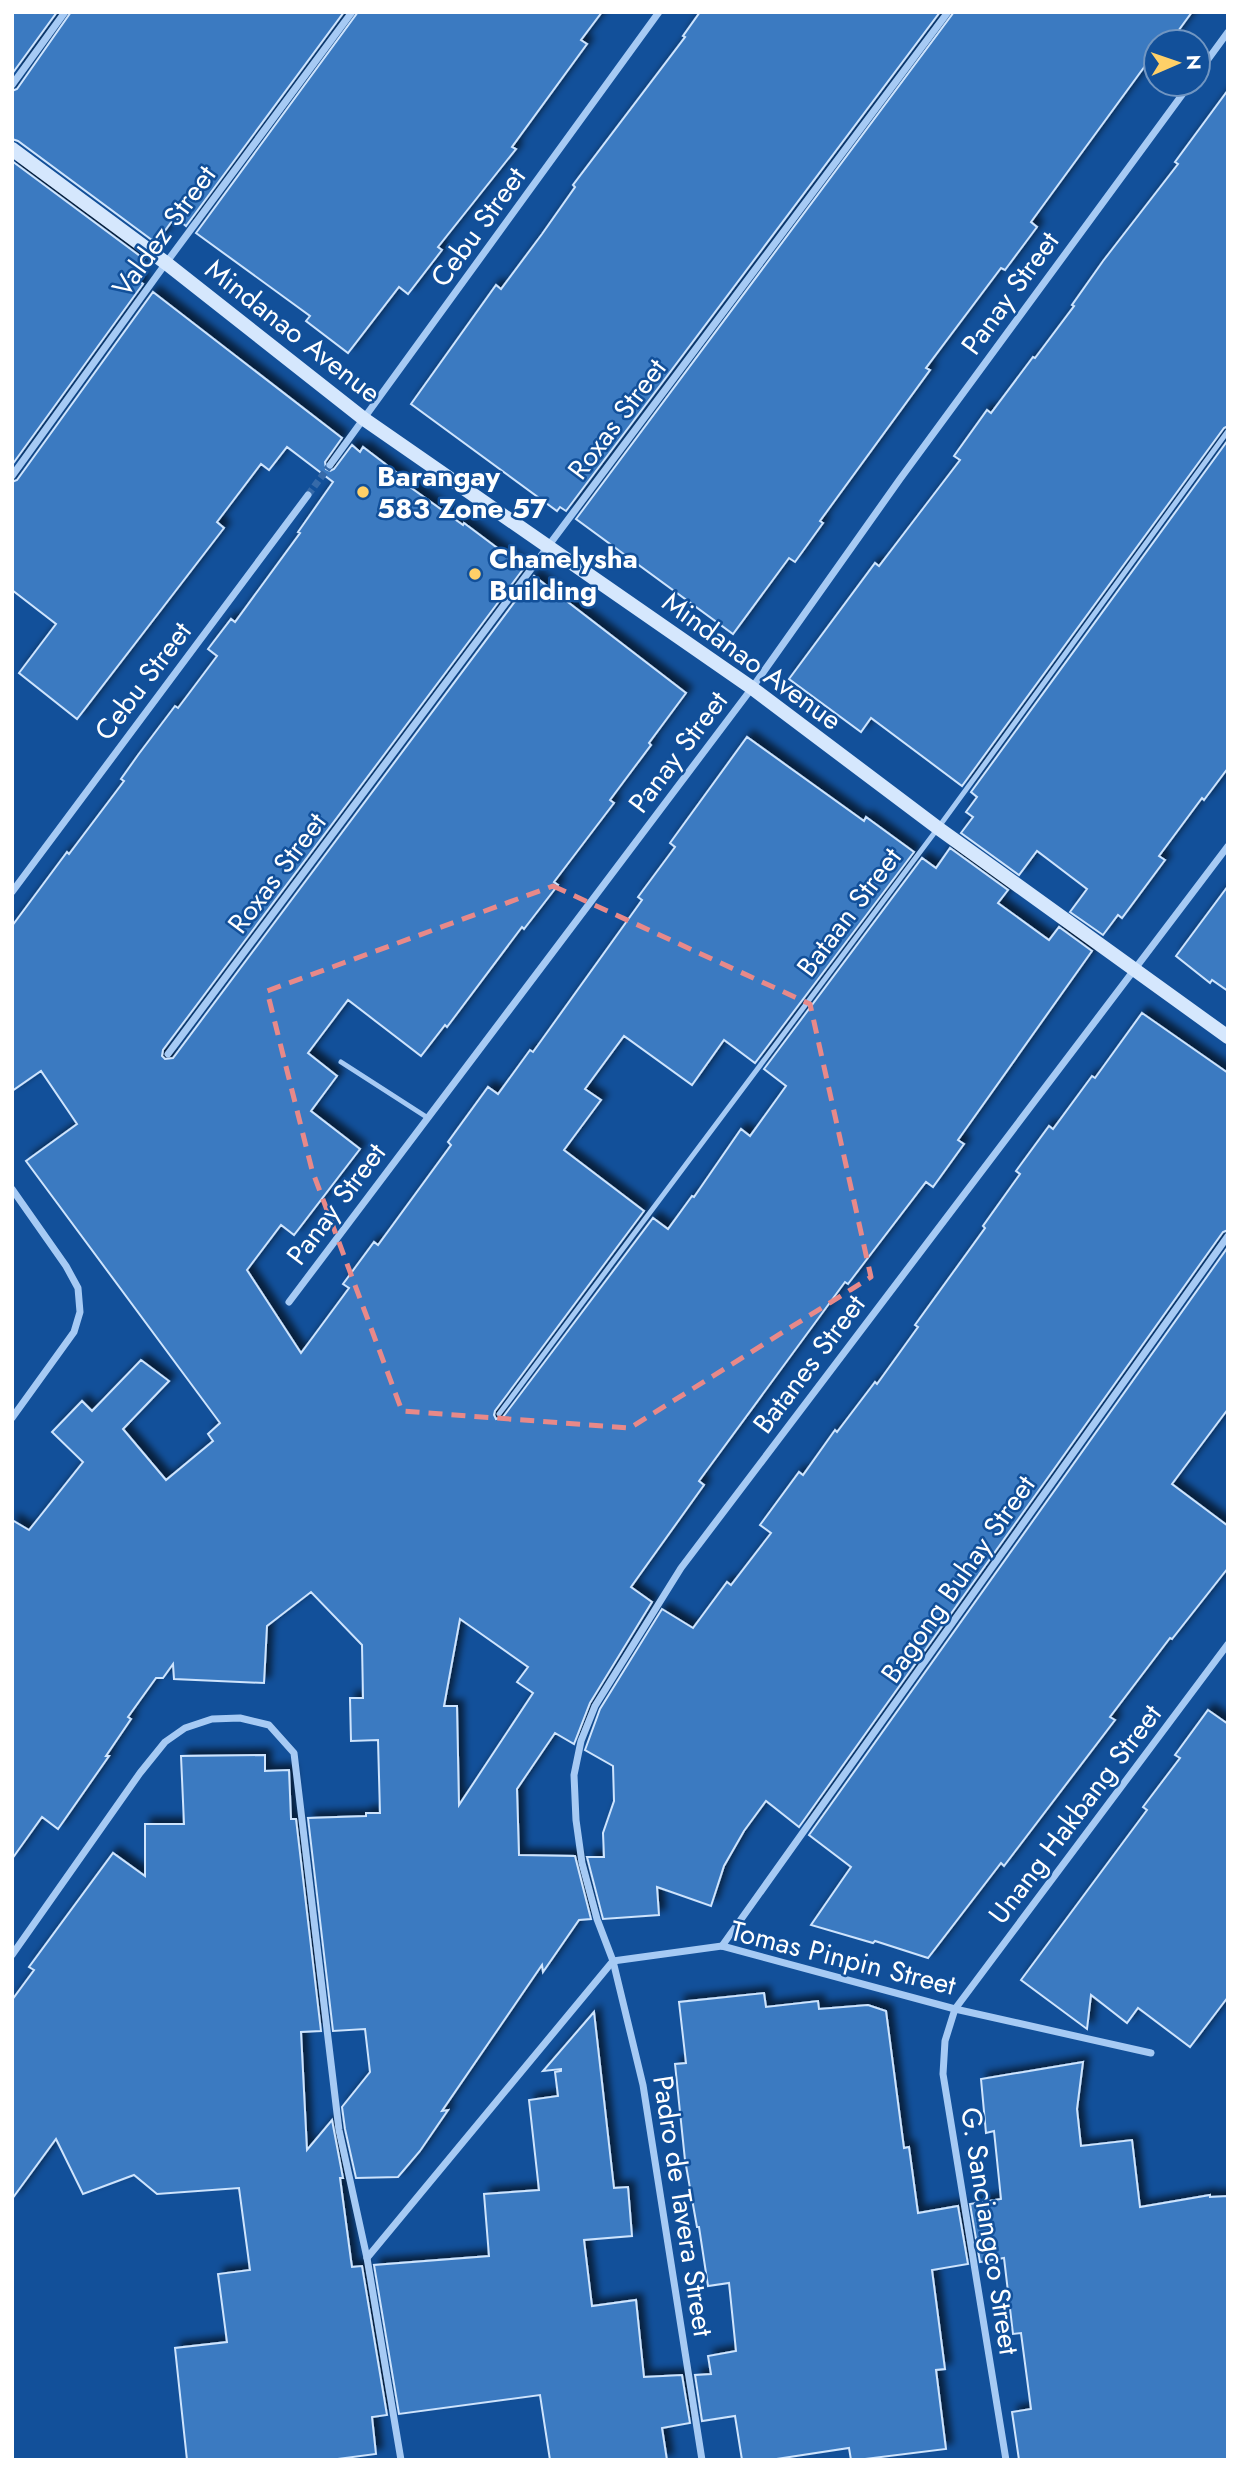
<svg xmlns="http://www.w3.org/2000/svg" width="1240" height="2472" viewBox="0 0 1240 2472" font-family="Jost,sans-serif">
  <defs>
    <filter id="shadow"><feDropShadow dx="6" dy="-6" stdDeviation="3.5" flood-color="#0009"/></filter>
  </defs>
  <rect width="100%" height="100%" fill="#12509a"/>
  <g fill="#3b7ac1" stroke="#cee4fd" stroke-width="2" fill-rule="evenodd" filter="url(#shadow)">
    <path d="M12 12H57L12 74Z"/>
    <path d="M71 12H344L186 226 175 217 156 243 18 141 12 139V91L17 89Z"/>
    <path d="M358 12H602L581 40 587 44 512 147 516 149 438 247 442 250 408 294 399 287 348 353 306 321 310 316 196 233Z"/>
    <path d="M700 12H940L566 511 560 507 557 511 411 404 496 285 501 289 542 234 575 187 573 185 685 37 683 36Z"/>
    <path d="M954 12H1192L1170 42H1156V61L1149 70 1145 66 1031 222 1037 227 1005 270 1001 268 926 368 930 370 820 521 823 523 795 562 789 558 733 634 576 519Z"/>
    <path d="M1228 90V426L1224 428 962 786 871 718 861 732 789 679 875 563 879 566 918 515 960 460 954 456 987 410 991 413 1033 357 1035 358 1074 306 1072 305 1103 261 1178 164 1175 162Z"/>
    <path d="M12 161 144 259 134 273 140 277 138 280 143 284 12 465Z"/>
    <path d="M153 292 342 438 325 462 326 469 330 471 334 469 352 445 360 452 363 447 405 479 403 482 463 525 464 523 524 568 163 1050 162 1056 165 1059 173 1058 534 576 686 693 649 743 651 745 610 800 614 803 554 882 558 885 524 929 522 927 447 1027 445 1025 421 1056 348 1000 308 1053 337 1076 311 1111 360 1149 294 1235 281 1225 247 1270 301 1353 349 1288 343 1284 374 1242 378 1245 451 1145 448 1142 488 1087 498 1094 530 1050 533 1052 642 900 638 897 675 847 670 843 747 737 864 821 866 817 914 852 755 1063 724 1040 692 1085 624 1036 585 1089 601 1100 564 1150 644 1211 495 1411 494 1415 496 1419 503 1417 653 1218 668 1229 692 1196 694 1197 741 1129 750 1136 786 1086 764 1069 922 858 936 868 950 848 1008 890 998 903 1049 940 1059 927 1092 951 958 1140 964 1144 933 1187 926 1182 848 1284 845 1282 699 1481 704 1485 631 1587 652 1602 590 1703 574 1744 555 1733 517 1789 519 1855 575 1856 591 1919 579 1920 543 1972 542 1965 442 2111 448 2110 420 2151 398 2177 356 2178 345 2129 342 2107 370 2072 365 2029 333 2031 308 1818 366 1816V1813H380L378 1740 351 1741 350 1698H363L362 1645 311 1592 267 1626 264 1683 174 1679 173 1664 163 1678H156L128 1717 131 1719 106 1756H109L58 1829 42 1817 12 1859V1520L29 1530 83 1462 52 1432 82 1401 92 1411 141 1360 169 1381 123 1429 166 1480 213 1441 208 1434 220 1423 26 1161 77 1124 41 1071 12 1091V926L67 852 69 854 124 781 121 779 138 755 175 706 178 708 217 656 208 649 231 619 235 622 300 533 298 532 333 482 287 447 269 470 261 464 217 522 224 528 77 719 19 673 56 624 12 590V482L17 480ZM460 1619 528 1667 517 1682 533 1693 459 1805 457 1706H444Z"/>
    <path d="M1228 440V768L1204 800 1202 798 1159 856 1165 860 1122 918 1118 915 1103 935 1070 912 1087 889 1037 851 1019 875 961 833 973 817 966 812 977 797 971 792Z"/>
    <path d="M1228 886V991L1212 980 1210 983 1176 956Z"/>
    <path d="M1142 1013 1228 1073V1230L1223 1232 799 1827 766 1801 744 1831 724 1866 711 1906 657 1887 659 1915 603 1919 587 1857H604L603 1833 614 1801 613 1766 585 1750 600 1709 662 1609 693 1628 727 1582 731 1585 771 1533 760 1525 799 1472 803 1475 835 1430 837 1432 875 1382 877 1384 918 1327 915 1325 985 1228 983 1226 1020 1174 1016 1171 1049 1126 1053 1129 1092 1076 1095 1078Z"/>
    <path d="M1228 1247V1409L1172 1484 1228 1526V1568L1172 1639 1170 1638 1110 1717 1115 1720 1004 1866 1001 1863 928 1958 875 1941 873 1943 811 1925 851 1867 809 1835Z"/>
    <path d="M1208 1710 1228 1724V1997L1190 2047 1138 2008 1127 2023 1091 1995 1087 2029 1021 1980 1147 1810 1143 1807 1180 1758 1175 1755Z"/>
    <path d="M265 1755V1771L289 1770 291 1819H296L321 2031 301 2032 307 2150 332 2120 343 2178H340L351 2260 352 2267 362 2266 387 2415 372 2417 376 2454 330 2460H187L175 2348 227 2342 218 2274 250 2270 239 2188 157 2194 134 2175 83 2194 56 2139 12 2199V2000L34 1970 29 1967 113 1853 145 1876V1824H184L181 1756Z"/>
    <path d="M764 1993 766 2007 818 2001 819 2009 868 2005 886 2011 904 2148 909 2147 918 2213 958 2206 968 2264 932 2270 945 2369 936 2370 946 2449 857 2460H851L849 2448 770 2460H742L735 2416 702 2421 695 2375 711 2374 708 2356 736 2351 729 2283 708 2286 699 2227H697L685 2160 675 2064 686 2063 679 2002Z"/>
    <path d="M594 2012 614 2188 628 2187 632 2236 584 2240 592 2306 636 2300 644 2377 682 2375 690 2423 662 2428 667 2460H550L540 2395 399 2414 374 2265 489 2256 484 2194 539 2190 529 2100 558 2096 555 2072 561 2071V2069L543 2071Z"/>
    <path d="M1083 2062 1077 2109 1081 2146 1132 2140 1140 2207 1210 2195V2197L1228 2196V2460H1019L1012 2412 1031 2409 1021 2333 1013 2334 1004 2258 980 2262 970 2204 1001 2199 994 2131 986 2133 981 2079Z"/>
  </g>
  <g fill="none" stroke-linecap="round" stroke-linejoin="round">
    <path stroke="#366aa9" stroke-width="7" stroke-dasharray="7 3.5" stroke-linecap="butt" d="M308 495 330 465"/>
    <g stroke="#a6caf4" stroke-width="5">
      <path d="M341 1062 428 1118"/>
      <path d="M499 1414 938 828 1228 431"/>
    </g>
    <g stroke="#a6caf4" stroke-width="7">
      <path d="M1198 73 1228 32"/>
      <path d="M12 85 65 12"/>
      <path d="M330 465 659 12"/>
      <path d="M12 476 166 263 352 12"/>
      <path d="M12 892 308 495"/>
      <path d="M168 1054 948 12"/>
      <path d="M12 1189 66 1266 78 1288 80 1312 74 1332 12 1418"/>
      <path d="M289 1302 752 688 900 479 1190 84"/>
      <path d="M722 1946 1228 1236"/>
      <path d="M12 1955 140 1773 165 1742 185 1728 212 1719 240 1718 269 1725 294 1753 339 2130 367 2258 401 2460"/>
      <path d="M367 2258 613 1961 722 1946 955 2009 1151 2053"/>
      <path d="M702 2460 643 2085 613 1961 597 1919 582 1863 576 1820 574 1775 581 1741 595 1706 681 1568 1228 846"/>
      <path d="M1006 2460 943 2074 945 2041 955 2009 1228 1644"/>
    </g>
    <path stroke="#d5e7fd" stroke-width="14" d="M12 149 166 263 364 419 752 688 938 828 1228 1037"/>
  </g>
  <path fill="none" stroke="#e88989" stroke-width="5" stroke-dasharray="14 9" stroke-linejoin="round" d="M553 886 810 1004 871 1277 630 1428 402 1411 312 1170 267 991Z"/>
  <g fill="#ffd068" stroke="#12509a" stroke-width="2.5">
    <circle cx="363" cy="492" r="7"/>
    <circle cx="475" cy="574" r="7"/>
  </g>
  <g text-anchor="middle" dominant-baseline="central" stroke-width="5" stroke-linejoin="round" paint-order="stroke">
    <g font-size="28" fill="#fff" stroke="#12509a">
      <text transform="translate(478 227) rotate(-54)">Cebu Street</text>
      <text transform="translate(164 231) rotate(-54)">Valdez Street</text>
      <text transform="translate(1010 293) rotate(-54)">Panay Street</text>
      <text transform="translate(293 331) rotate(38)">Mindanao Avenue</text>
      <text transform="translate(617 419) rotate(-53)">Roxas Street</text>
      <text transform="translate(752 661) rotate(36)">Mindanao Avenue</text>
      <text transform="translate(143 681) rotate(-53)">Cebu Street</text>
      <text transform="translate(678 752) rotate(-53)">Panay Street</text>
      <text transform="translate(277 873) rotate(-53)">Roxas Street</text>
      <text transform="translate(849 912) rotate(-53)">Bataan Street</text>
      <text transform="translate(336 1204) rotate(-53)">Panay Street</text>
      <text transform="translate(809 1364) rotate(-53)">Batanes Street</text>
      <text transform="translate(958 1579) rotate(-55)">Bagong Buhay Street</text>
      <text transform="translate(1075 1814) rotate(-53)">Unang Hakbang Street</text>
      <text transform="translate(843 1958) rotate(14)">Tomas Pinpin Street</text>
      <text transform="translate(683 2206) rotate(81)">Padro de Tavera Street</text>
      <text transform="translate(990 2231) rotate(81)">G. Sanciangco Street</text>
    </g>
    <g font-size="28" font-weight="bold" fill="#fff" stroke="#12509a" text-anchor="start">
      <text x="377" y="476">Barangay<tspan x="377" dy="32">583 Zone 57</tspan></text>
      <text x="489" y="558">Chanelysha<tspan x="489" dy="32">Building</tspan></text>
    </g>
  </g>
  <rect width="1240" height="2472" fill="none" stroke="#ffffff" stroke-width="28"/>
  <g transform="translate(1177 63) rotate(88)"><circle r="33" fill="#12509a" stroke="#7196c2" stroke-width="2"/>
  <path d="M0-5L12 26L0 18L-12 26Z" fill="#ffd068"/>
  <text y="-10" font-size="19" font-weight="bold" text-anchor="middle" fill="#ffffff">N</text>
  </g>
</svg>
